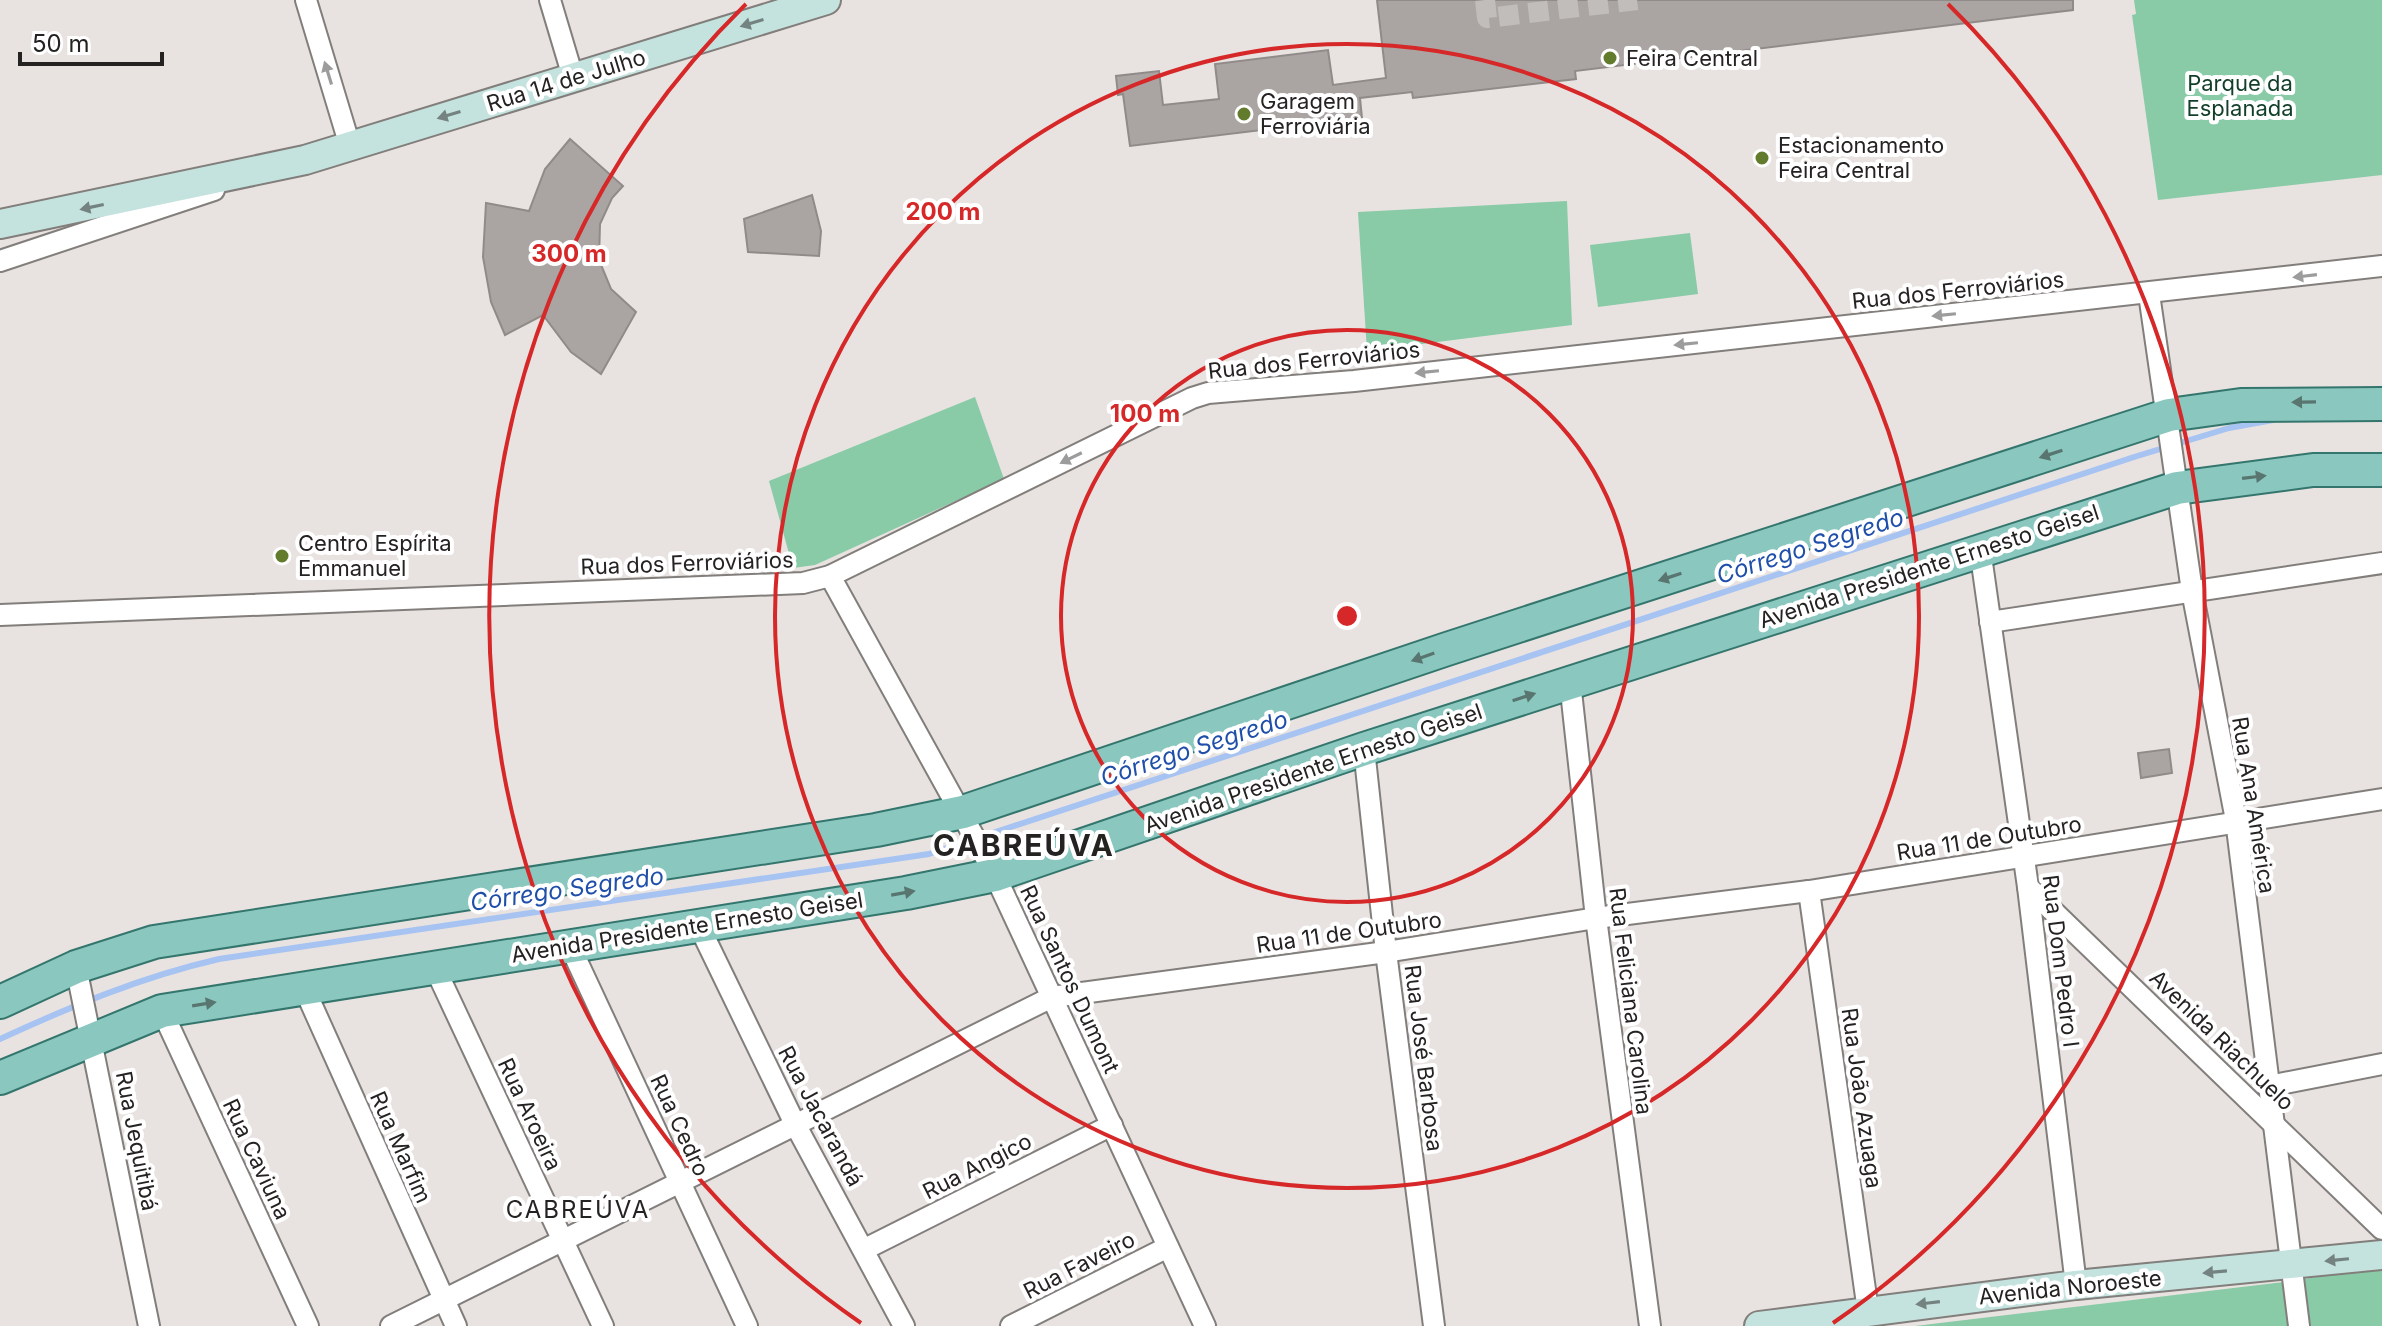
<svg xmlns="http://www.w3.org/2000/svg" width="2382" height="1326" viewBox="0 0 2382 1326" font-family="Inter,sans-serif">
  <rect width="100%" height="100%" fill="#e8e3e0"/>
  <g fill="#89caa7">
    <path d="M2134 0H2382V175L2158 200 2132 15 2136 14Z"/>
    <path d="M1567 201 1572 325 1367 351 1358 212Z"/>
    <path d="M1690 233 1698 294 1598 307 1590 245Z"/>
    <path d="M975 397 1004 479 815 565 793 568 769 481Z"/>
    <path d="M2382 1266V1326H1915L2292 1281Z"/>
  </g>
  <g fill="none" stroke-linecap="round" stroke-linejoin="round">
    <path stroke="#a7c3f2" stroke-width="6" d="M0 1039C72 1006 141 977 219 959L929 854 2134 457 2229 428 2273 420"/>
  </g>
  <g fill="#aaa5a3" stroke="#908b88" stroke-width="2">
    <path d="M1377 0H2073V10L1575 71 1576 79 1413 98 1412 92 1360 98 1362 118 1130 146 1123 94 1118 95 1116 76 1159 71 1163 105 1219 99 1215 64 1328 50 1333 85 1386 78Z"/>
    <path d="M570 139 623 186 612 198 600 224 599 260 611 289 636 312 601 374 571 352 543 315 505 335 491 302 483 257 486 203 529 211 545 169Z"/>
    <path d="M812 195 821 231 819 256 748 252 744 219Z"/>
    <path d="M2169 749 2172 773 2141 778 2138 753Z"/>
  </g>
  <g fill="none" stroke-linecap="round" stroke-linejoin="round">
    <path stroke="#c1bdba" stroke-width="20" stroke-dasharray="20 10" stroke-linecap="butt" d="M1485 0 1487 18 1637 0"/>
    <g stroke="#827e7b" stroke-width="24">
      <g id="street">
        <path d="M306 0 350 146"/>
        <path d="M550 0 573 77"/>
        <path d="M0 261 214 190"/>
        <path d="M2149 294 2192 591 2236 820 2299 1326"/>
        <path d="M1980 549 2028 887 2076 1285"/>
        <path d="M830 576 993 871 1205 1326"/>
        <path d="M0 615 803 583 830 576 1192 398 1208 393 1354 381 2382 266"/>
        <path d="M1990 622 2382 563"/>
        <path d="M1570 682 1596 918 1650 1326"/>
        <path d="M1364 749 1386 952 1434 1326"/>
        <path d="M2028 887 2382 1229"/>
        <path d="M1809 891 1868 1311"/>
        <path d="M699 926 795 1124 904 1326"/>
        <path d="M569 944 747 1326"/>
        <path d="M434 966 603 1326"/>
        <path d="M76 967 149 1326"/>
        <path d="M304 988 456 1326"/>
        <path d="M162 1011 308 1326"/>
        <path d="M2269 1086 2382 1064"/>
        <path d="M865 1249 1112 1125"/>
        <path d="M391 1326 1052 997 1386 952 1596 918 1809 891 2382 799"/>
        <path d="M1011 1326 1168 1247"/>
      </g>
    </g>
    <g stroke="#827e7b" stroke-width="32">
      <g id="secondary">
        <path d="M0 224 305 160 826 0"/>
        <path d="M1759 1326 2076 1285 2382 1255"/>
      </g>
    </g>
    <g stroke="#34766d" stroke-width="36">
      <g id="primary">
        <path d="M0 1002 76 967 154 942 876 830 963 812 1447 649 2169 415 2241 405 2382 404"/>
        <path d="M0 1078 162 1011 906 893 995 875 1364 749 2177 488 2313 470H2382"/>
      </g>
    </g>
    <use href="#street" stroke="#fff" stroke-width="20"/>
    <use href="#secondary" stroke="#c4e3df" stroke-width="28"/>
    <use href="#primary" stroke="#8ac7bf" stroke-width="32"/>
  </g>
  <defs><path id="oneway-solid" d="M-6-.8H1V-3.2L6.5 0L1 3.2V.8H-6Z" transform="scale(2)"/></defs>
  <g fill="#748380">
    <use href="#oneway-solid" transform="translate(752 23) rotate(163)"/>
    <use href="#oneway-solid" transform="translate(449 115) rotate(163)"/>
    <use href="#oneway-solid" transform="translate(92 207) rotate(168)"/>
    <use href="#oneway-solid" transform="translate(2337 1260) rotate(174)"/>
    <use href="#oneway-solid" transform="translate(2215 1272) rotate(175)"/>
    <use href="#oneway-solid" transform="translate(1928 1303) rotate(173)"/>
  </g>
  <g fill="#9d9c9c">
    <use href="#oneway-solid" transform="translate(328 73) rotate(-107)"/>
    <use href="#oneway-solid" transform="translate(2305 276) rotate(173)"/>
    <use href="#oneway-solid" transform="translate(1944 315) rotate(174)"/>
    <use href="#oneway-solid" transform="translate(1686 344) rotate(174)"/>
    <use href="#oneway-solid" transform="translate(1427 372) rotate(174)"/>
    <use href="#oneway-solid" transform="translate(1071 458) rotate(154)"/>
  </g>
  <g fill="#587570">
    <use href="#oneway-solid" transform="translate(2304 402) rotate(179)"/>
    <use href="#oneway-solid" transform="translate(2051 454) rotate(162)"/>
    <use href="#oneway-solid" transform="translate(2254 477) rotate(-7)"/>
    <use href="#oneway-solid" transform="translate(1670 577) rotate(162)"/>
    <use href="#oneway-solid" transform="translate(1423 657) rotate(161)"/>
    <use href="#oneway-solid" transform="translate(1524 697) rotate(-18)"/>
    <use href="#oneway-solid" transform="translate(903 893) rotate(-10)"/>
    <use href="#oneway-solid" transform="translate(204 1004) rotate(-9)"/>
  </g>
  <g fill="none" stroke="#d62828" stroke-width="4">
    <circle cx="1347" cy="616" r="286"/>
    <circle cx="1347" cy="616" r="572"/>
    <path d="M861 1323A858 858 0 0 1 746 4M1948 4A858 858 0 0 1 1833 1323"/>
  </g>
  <g fill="#637b2d" stroke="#fff" stroke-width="3">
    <circle cx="1610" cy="58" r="8"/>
    <circle cx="1244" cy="114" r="8"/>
    <circle cx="1762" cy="158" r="8"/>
    <circle cx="282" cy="556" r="8"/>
  </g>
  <g text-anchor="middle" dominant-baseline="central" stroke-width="8" stroke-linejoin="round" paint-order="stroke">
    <g font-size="22" fill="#252322" stroke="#fff" text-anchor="start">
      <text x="1626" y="58">Feira Central</text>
      <text x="1260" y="101">Garagem<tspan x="1260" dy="25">Ferroviária</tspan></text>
      <text x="1778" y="145">Estacionamento<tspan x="1778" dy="25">Feira Central</tspan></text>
      <text x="298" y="543">Centro Espírita<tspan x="298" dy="25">Emmanuel</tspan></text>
    </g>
    <g font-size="22" fill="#252322" stroke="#fff">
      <text transform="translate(566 80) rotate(-17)">Rua 14 de Julho</text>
      <text transform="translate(1958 290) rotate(-6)">Rua dos Ferroviários</text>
      <text transform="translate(1314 360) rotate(-6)">Rua dos Ferroviários</text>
      <text transform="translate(687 563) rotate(-2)">Rua dos Ferroviários</text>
      <text transform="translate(1929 566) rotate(-18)">Avenida Presidente Ernesto Geisel</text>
      <text transform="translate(1313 768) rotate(-19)">Avenida Presidente Ernesto Geisel</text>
      <text transform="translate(2254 805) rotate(81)">Rua Ana América</text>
      <text transform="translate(1989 838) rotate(-9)">Rua 11 de Outubro</text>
      <text transform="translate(687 927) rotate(-9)">Avenida Presidente Ernesto Geisel</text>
      <text transform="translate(1349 932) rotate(-8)">Rua 11 de Outubro</text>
      <text transform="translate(2061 961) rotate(83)">Rua Dom Pedro I</text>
      <text transform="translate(1070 979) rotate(65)">Rua Santos Dumont</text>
      <text transform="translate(1631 1001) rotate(83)">Rua Feliciana Carolina</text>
      <text transform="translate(2222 1040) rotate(44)">Avenida Riachuelo</text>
      <text transform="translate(1424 1058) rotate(83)">Rua José Barbosa</text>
      <text transform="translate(1862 1098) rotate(82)">Rua João Azuaga</text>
      <text transform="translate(530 1114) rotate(65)">Rua Aroeira</text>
      <text transform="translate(821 1116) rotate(62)">Rua Jacarandá</text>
      <text transform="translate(680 1125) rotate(65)">Rua Cedro</text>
      <text transform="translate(137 1141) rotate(79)">Rua Jequitibá</text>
      <text transform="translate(401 1147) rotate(66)">Rua Marfim</text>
      <text transform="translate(257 1159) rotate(65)">Rua Caviuna</text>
      <text transform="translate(977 1166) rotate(-27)">Rua Angico</text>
      <text transform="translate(1079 1265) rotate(-27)">Rua Faveiro</text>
      <text transform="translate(2070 1287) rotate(-6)">Avenida Noroeste</text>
    </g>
    <g font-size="22" fill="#123f2a" stroke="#fff">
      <text x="2240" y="83">Parque da<tspan x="2240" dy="25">Esplanada</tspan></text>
    </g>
    <g font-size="24" font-style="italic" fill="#204fa9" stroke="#fff">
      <text transform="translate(1810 546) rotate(-18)">Córrego Segredo</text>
      <text transform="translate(1194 748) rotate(-18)">Córrego Segredo</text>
      <text transform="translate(567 889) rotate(-8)">Córrego Segredo</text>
    </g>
    <g font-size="24" letter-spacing="2" fill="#252322" stroke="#fff">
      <text x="578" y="1209">CABREÚVA</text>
    </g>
    <g font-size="30" font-weight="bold" letter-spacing="2" fill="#252322" stroke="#fff">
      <text x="1024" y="845">CABREÚVA</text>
    </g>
  </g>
  <circle cx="1347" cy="616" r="12" fill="#d62828" stroke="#fff" stroke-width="4"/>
  <g font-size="24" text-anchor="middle" font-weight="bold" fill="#d62828" stroke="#fff" stroke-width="8" stroke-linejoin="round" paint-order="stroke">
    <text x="943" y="220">200 m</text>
    <text x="569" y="262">300 m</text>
    <text x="1145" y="422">100 m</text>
  </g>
  <path d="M20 52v12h142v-12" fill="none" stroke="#252322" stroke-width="4"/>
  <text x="32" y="52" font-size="24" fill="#252322" stroke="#ffffff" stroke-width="6" paint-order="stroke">50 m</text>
</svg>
